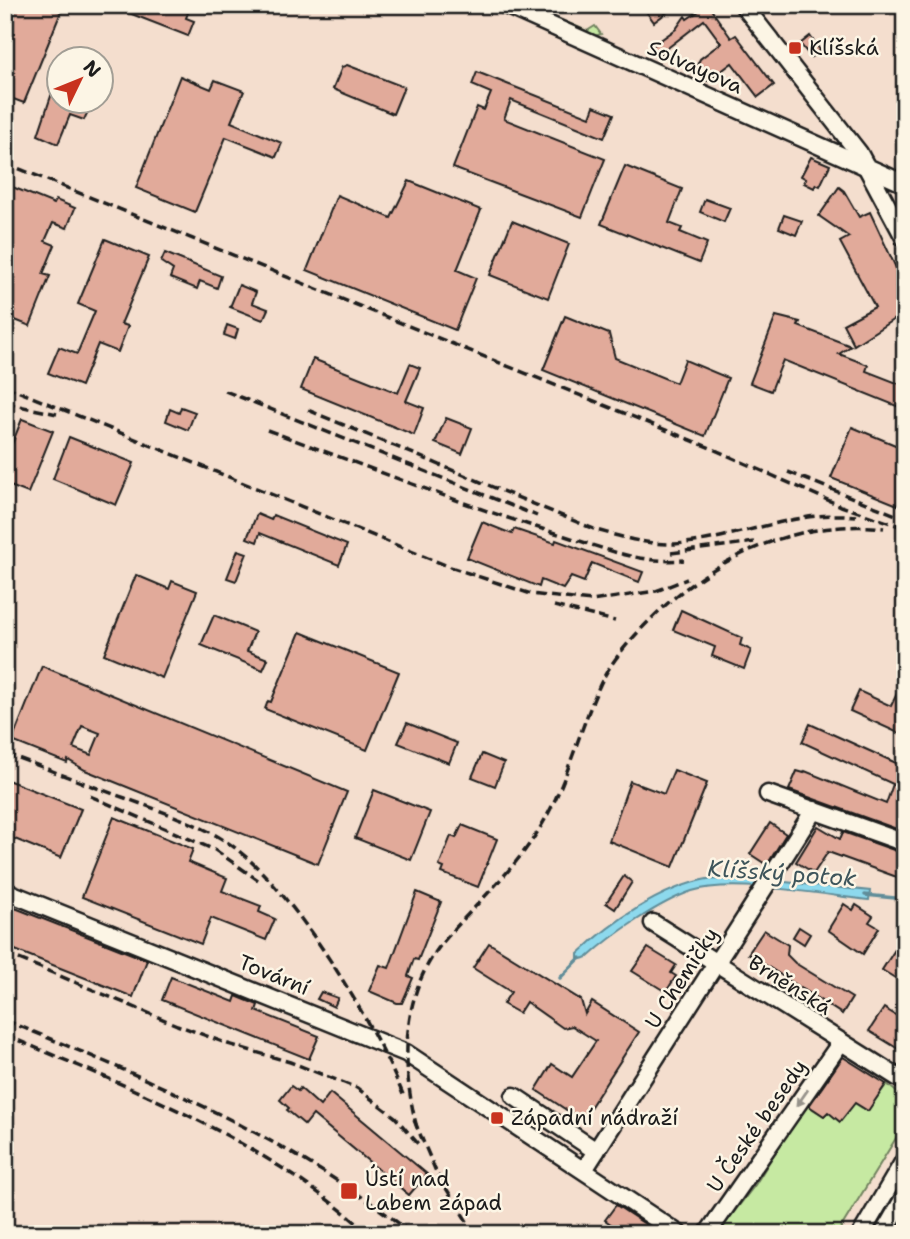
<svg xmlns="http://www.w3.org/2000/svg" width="910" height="1239" viewBox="0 0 910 1239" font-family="'Shantell Sans',sans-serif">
  <rect width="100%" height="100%" fill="#f4dece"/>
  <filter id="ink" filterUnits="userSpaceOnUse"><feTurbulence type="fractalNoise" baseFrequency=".0143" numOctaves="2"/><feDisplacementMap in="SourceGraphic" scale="14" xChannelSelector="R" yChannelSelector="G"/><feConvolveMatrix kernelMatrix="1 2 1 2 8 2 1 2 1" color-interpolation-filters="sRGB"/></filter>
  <g filter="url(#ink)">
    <g fill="#c6e9a2" stroke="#71825f" stroke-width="2">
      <path d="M526 5 587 31 595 26 601 34 595 36Z"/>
      <path d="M887 1084 899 1094 901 1130 837 1234H717L755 1185 805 1104 824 1116 865 1090 856 1104 867 1111Z"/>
    </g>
    <path fill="#8dd9ed" stroke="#608d99" stroke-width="2" d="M707 879 766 880 870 891 869 900C824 895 733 878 692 891 660 902 613 934 588 957L578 960V954C611 922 661 888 707 879Z"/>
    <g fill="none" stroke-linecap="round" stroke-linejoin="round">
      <g stroke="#608d99" stroke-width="3.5">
        <path d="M865 895 905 899"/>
        <path d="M560 978 580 958"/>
      </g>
    </g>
    <g fill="#e1aa9a" stroke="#1c1c1c" stroke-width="2" fill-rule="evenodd">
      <path d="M5 5H44L61 12 24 103 5 96Z"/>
      <path d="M191 5 186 18 194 21 188 36 111 6Z"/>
      <path d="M652 5H677L654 22 645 10Z"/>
      <path d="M708 5 731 38 736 35 774 85 758 97 732 63 708 81 693 74 700 59 721 43 704 20 656 57 648 49 676 29 685 16 687 19Z"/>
      <path d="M810 36 820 50 811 57 800 44Z"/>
      <path d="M347 65 404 87 393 114 333 89 342 67Z"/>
      <path d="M59 72 60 102H92L84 120 70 115 58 144 38 135Z"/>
      <path d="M477 72 590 117 594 106 614 114 604 138 511 100 504 119 605 159 582 217 453 168 477 107 484 110 491 93 472 85Z"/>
      <path d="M180 76 211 89 215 80 244 91 231 122 282 143 276 157 226 137 195 212 136 188Z"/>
      <path d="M811 157 830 165 820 186 816 184 814 188 804 183 806 179 801 176Z"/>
      <path d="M625 166 682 189 669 223 682 228 680 232 707 243 699 263 601 224Z"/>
      <path d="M409 181 481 210 457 270 476 278 455 330 307 270 337 195 391 218Z"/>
      <path d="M5 184 54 204 56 200 75 208 67 228 53 223 45 241 55 245 43 274 50 276 30 326 5 316Z"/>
      <path d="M839 187 844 191 859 217 870 212 903 283 896 287 905 303V312L854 345 843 324 875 307 840 242 849 237 819 216Z"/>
      <path d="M705 199 730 208 724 222 700 212Z"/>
      <path d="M784 215 802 221 796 235 779 228Z"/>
      <path d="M512 221 569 244 548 298 490 275Z"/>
      <path d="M105 239 149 257 121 324 128 326 118 352 98 344 81 386 48 373 59 347 77 354 95 311 78 304Z"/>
      <path d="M165 253 221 276 217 288 200 281 197 289 170 278 173 270 161 262Z"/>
      <path d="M239 285 256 292 252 303 268 309 263 320 230 307Z"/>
      <path d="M565 316 609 334 615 358 676 383 685 360 728 378 705 436 543 370Z"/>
      <path d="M776 316 800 322 798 326 851 346 839 354 868 365 866 371 905 386 899 407 783 360 771 391 750 383Z"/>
      <path d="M227 325 238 329 235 339 224 335Z"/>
      <path d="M313 359 398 393 410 364 420 368 406 401 424 408 414 435 301 389Z"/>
      <path d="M181 407 195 412 188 430 166 421 170 409 179 413Z"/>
      <path d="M446 418 472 428 462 454 435 443Z"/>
      <path d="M22 419 53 431 28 493 5 484V461Z"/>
      <path d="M852 427 905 449V508L831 478Z"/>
      <path d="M69 437 134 463 116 505 53 479Z"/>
      <path d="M257 514 271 520 273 515 347 545 339 565 260 533 257 542 247 538Z"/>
      <path d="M482 522 512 534 514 529 555 543 556 540 643 572 639 582 592 563 584 582 571 577 563 589 541 580 539 587 467 558Z"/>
      <path d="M238 550 247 553 236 581 227 578Z"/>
      <path d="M136 575 169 589 172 581 197 591 162 678 104 654Z"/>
      <path d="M681 610 742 638 740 645 751 650 744 669 712 656 715 647 673 630Z"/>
      <path d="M214 615 255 632 247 651 268 659 263 670 201 645Z"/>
      <path d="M300 632 399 672 367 750 265 709 268 701 271 702Z"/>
      <path d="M42 666 347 792 318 864 85 770 68 760 67 763 12 741ZM82 726 100 733 91 755 73 748Z"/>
      <path d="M905 677V736L850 711 859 691 891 706Z"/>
      <path d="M407 723 457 743 449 763 398 743Z"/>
      <path d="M810 724 905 767V832L789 790 797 771 804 773 805 771 886 804 893 784 802 742Z"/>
      <path d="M482 754 504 763 495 786 472 777Z"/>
      <path d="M674 770 707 783 673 867 609 841 630 781 664 794Z"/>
      <path d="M5 779 81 809 61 858 5 835Z"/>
      <path d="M374 790 430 812 411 860 355 838Z"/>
      <path d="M114 817 193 849 188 862 227 878 222 891 261 906 259 912 275 919 266 940 211 918 201 944 82 897Z"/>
      <path d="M770 823 786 834 767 865 750 854Z"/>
      <path d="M462 825 497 839 478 887 442 873 444 868 439 866 451 836 456 838Z"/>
      <path d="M818 826 840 839 843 832 905 854V880L828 852 814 873 796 862Z"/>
      <path d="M624 876 632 882 615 909 606 903Z"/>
      <path d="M417 892 441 902 418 960 414 959 408 976 413 978 402 1003H397L369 991 380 965 389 968Z"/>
      <path d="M5 904 147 960 133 997 5 946Z"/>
      <path d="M844 904 853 910 856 905 873 916 869 922 879 928 863 954 828 930Z"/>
      <path d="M799 927 810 934 804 944 793 937Z"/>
      <path d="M764 930 788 945 787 955 795 963 852 998 842 1014 748 954Z"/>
      <path d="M905 934V984L882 970Z"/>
      <path d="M489 943 581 1000 585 1014 592 1002 639 1032 582 1120 536 1090 552 1064 572 1077 596 1041 572 1026 563 1028 526 1002 519 1013 503 1004 511 992 473 968Z"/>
      <path d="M648 948 676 965 671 973 676 976 666 992 632 971Z"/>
      <path d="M171 977 234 1002 236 996 258 1005 256 1011 319 1036 309 1059 162 1000Z"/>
      <path d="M321 992 338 998 334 1007 317 999Z"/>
      <path d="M884 1008 905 1021V1053L869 1031Z"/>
      <path d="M843 1057 886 1084 868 1111 855 1103 840 1122 828 1112 824 1116 809 1106Z"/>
      <path d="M291 1086 298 1091 300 1088 320 1106 330 1093 427 1174 409 1195 313 1115 305 1125 287 1110 289 1108 280 1100Z"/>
      <path d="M616 1205 660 1234H625L605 1220Z"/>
    </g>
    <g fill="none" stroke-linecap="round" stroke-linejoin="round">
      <g stroke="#1c1c1c" stroke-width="21">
        <g id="minor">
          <path d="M505 5 905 184"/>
          <path d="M743 5 859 153 905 239"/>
          <path d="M768 794 905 843"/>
          <path d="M5 891 406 1053 679 1234"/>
          <path d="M653 923 905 1082"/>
          <path d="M514 1096 596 1151"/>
          <path d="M584 1170 814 810"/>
          <path d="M707 1234 841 1042"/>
          <path d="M861 1234 905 1159"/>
          <path d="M883 1234 905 1196"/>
        </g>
      </g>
      <use href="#minor" stroke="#fcf5e5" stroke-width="16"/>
      <g stroke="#1c1c1c" stroke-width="3.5" stroke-dasharray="10 5" stroke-linecap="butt">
        <path d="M5 163 713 449 841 506 905 528"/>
        <path d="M5 386 450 567 531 594 591 601 656 591 687 579"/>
        <path d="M225 391 537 516"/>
        <path d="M5 403 57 414"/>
        <path d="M308 410 596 530C622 537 647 545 675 544 736 540 794 509 856 516"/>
        <path d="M267 430C367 466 464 506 565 536 605 549 641 564 684 560"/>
        <path d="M788 472 901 517"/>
        <path d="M671 553 754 542"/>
        <path d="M554 606 615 621"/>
        <path d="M5 753C45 768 85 784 125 798 157 810 193 821 222 839 289 879 375 1025 404 1097"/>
        <path d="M90 796 215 850 258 880"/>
        <path d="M5 953 177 1025 228 1044 290 1062 357 1088 395 1117 419 1145"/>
        <path d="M5 1020C155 1082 283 1134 413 1234"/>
        <path d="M5 1035C132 1088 265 1140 369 1234"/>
        <path d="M414 1120 437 1174 475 1234"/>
        <path d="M417 1128C401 1067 400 993 444 941 476 903 514 871 540 828 567 784 578 733 599 687 609 664 626 645 643 627 706 561 792 518 884 528"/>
      </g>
    </g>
    <defs><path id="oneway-solid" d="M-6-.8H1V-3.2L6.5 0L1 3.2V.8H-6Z" transform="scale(1.75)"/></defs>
    <use fill="#97938b" href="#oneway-solid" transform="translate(802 1098) rotate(125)"/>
  </g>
  <g fill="#c8321e" stroke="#fcf5e5" stroke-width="2.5">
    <rect x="788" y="41" width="14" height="14" rx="3.5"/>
    <rect x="490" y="1111" width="14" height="14" rx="3.5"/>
    <rect x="340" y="1182" width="18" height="18" rx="3.5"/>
  </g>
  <g text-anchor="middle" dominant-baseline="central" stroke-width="5" stroke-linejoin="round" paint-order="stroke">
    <g font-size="21" fill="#1c1c1c" stroke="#fcf5e5" text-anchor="start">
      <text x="809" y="48">Klíšská</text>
      <text x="511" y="1118">Západní nádraží</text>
      <text x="365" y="1179">Ústí nad<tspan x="365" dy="24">Labem západ</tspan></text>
    </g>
    <g font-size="21" fill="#1c1c1c" stroke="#fcf5e5">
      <text transform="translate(695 67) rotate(24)">Solvayova</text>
      <text transform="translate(274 975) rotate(22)">Tovární</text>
      <text transform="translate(682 978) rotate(-57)">U Chemičky</text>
      <text transform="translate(790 985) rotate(32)">Brněnská</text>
      <text transform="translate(757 1126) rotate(-55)">U České besedy</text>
    </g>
    <g font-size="23" font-style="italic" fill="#3e555b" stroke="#fcf5e5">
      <text transform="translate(782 873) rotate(4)">Klíšský potok</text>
    </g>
  </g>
  <rect width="910" height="1239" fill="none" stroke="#fcf5e5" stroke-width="28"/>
  <rect x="14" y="14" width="882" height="1211" fill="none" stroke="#1c1c1c" stroke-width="2.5" filter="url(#ink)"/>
  <g transform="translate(80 80) rotate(47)"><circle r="33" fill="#fcf5e5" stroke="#a29e95" stroke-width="2"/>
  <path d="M0-5L12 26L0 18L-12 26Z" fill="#c8321e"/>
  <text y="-10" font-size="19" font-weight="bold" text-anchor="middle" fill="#1c1c1c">N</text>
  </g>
</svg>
